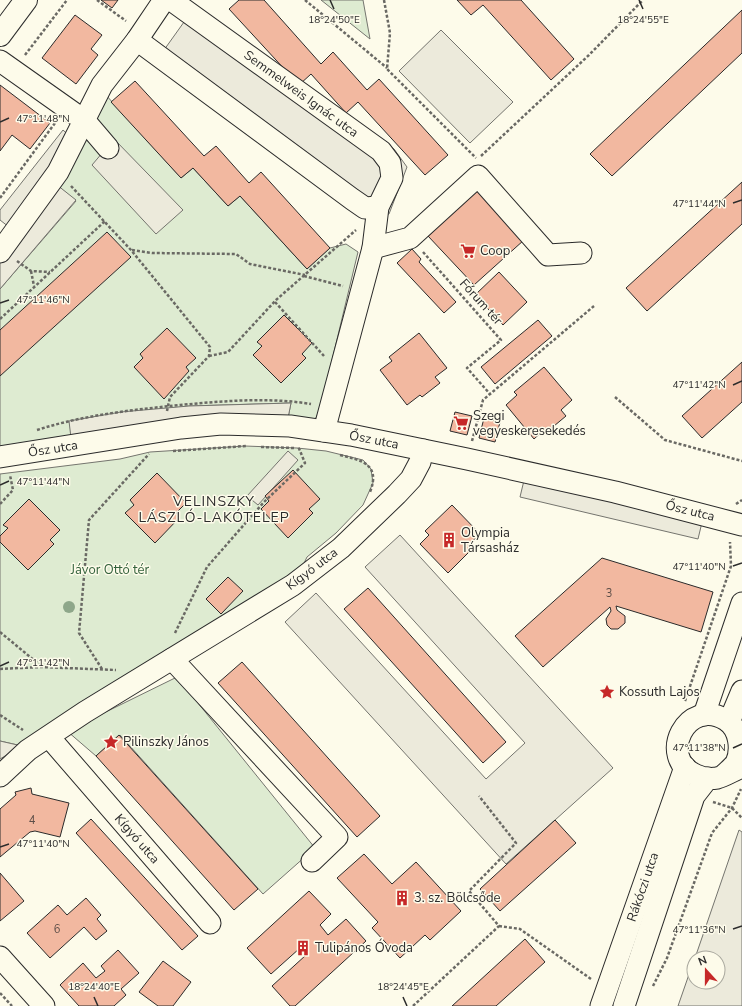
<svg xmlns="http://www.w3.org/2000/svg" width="742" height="1006" viewBox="0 0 742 1006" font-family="'Nunito Sans',sans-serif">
  <rect width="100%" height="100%" fill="#fdfbea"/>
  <g fill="#deebd1" stroke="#74746e">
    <path d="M321 0H363L370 39Z"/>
    <path d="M105 94 181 178 193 168 228 206 240 196 307 269 330 248 346 244 358 252 321 406 316 418 310 422 288 418 291 403 189 406 70 421 71 438 0 457V289L76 201 58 186Z"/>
    <path d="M245 446 297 448 326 451 363 460 371 469 373 483 363 505 336 533 307 557 294 584 22 746 0 741V474L120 459 150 452Z"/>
    <path d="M177 677 315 848 263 894 120 735 96 756 67 731Z"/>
  </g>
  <g fill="#eceadb" stroke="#74746e">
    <path d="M194 8 394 149 407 167 389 214 368 219 154 64Z"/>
    <path d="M441 30 513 102 470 143 399 71Z"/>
    <path d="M63 130 75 141 52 181 76 200 0 289V249L14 231 0 220V210Z"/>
    <path d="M114 139 183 210 156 234 92 165Z"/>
    <path d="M291 403 288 418 71 438 69 421 121 412 189 406Z"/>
    <path d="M288 451 298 460 258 505 247 496Z"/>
    <path d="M526 472 704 514 698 539 520 497Z"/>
    <path d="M400 535 613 768 506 864 285 622 316 593 486 779 525 743 365 567Z"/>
    <path d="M0 741 22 746 0 759Z"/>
    <path d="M739 830 742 832V1006H678L694 960V982H718V958H695Z"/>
  </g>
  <g fill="#f2b8a0" stroke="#2b2b2b">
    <path d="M101 0H118L112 8Z"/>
    <path d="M239 0H264L321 64 333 52 367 90 379 79 448 155 425 175 358 102 346 113 311 74 299 85 229 9Z"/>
    <path d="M457 0H521L574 59 551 80 483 5 471 15Z"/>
    <path d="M742 10V53L612 176 590 154Z"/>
    <path d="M75 15 102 35 91 49 98 55 76 84 42 58Z"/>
    <path d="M135 81 204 156 216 146 249 183 261 172 330 248 307 269 240 196 228 206 193 168 181 178 111 102Z"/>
    <path d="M0 85 50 123 30 149 12 135 0 151Z"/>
    <path d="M742 182V224L647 311 626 288Z"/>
    <path d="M478 190 524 240 474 285 428 236Z"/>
    <path d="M107 232 131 257 0 376V330Z"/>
    <path d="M412 249 421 259 419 262 456 302 444 313 397 263Z"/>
    <path d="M499 272 527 302 503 325 475 295Z"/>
    <path d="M284 315 312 343 302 354 306 358 281 383 253 355 262 346 257 342Z"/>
    <path d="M538 320 552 336 495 384 481 367Z"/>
    <path d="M167 328 196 358 186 367 189 371 164 399 134 367 143 358 140 354Z"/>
    <path d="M419 333 447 368 435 377 440 383 422 397 420 395 407 405 380 370 392 361 389 357Z"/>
    <path d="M742 362V402L702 438 682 416Z"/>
    <path d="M544 367 572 400 561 410 566 416 548 431 546 428 534 439 506 405 517 395 514 392Z"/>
    <path d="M455 412 472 416 467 435 450 431Z"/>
    <path d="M484 418 500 422 495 442 479 438Z"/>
    <path d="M293 470 320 499 309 509 313 513 288 538 261 509 269 501 265 496Z"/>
    <path d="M157 473 186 503 176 513 180 517 155 543 125 513 134 505 130 500Z"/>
    <path d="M29 499 60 530 50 540 54 544 28 570 0 542V536L8 528 3 525Z"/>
    <path d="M452 505 480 534 469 544 473 548 448 573 420 544 429 535 425 531Z"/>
    <path d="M602 558 713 592 701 632 616 606 617 610 625 616V623L618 629H611L607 625 606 619 611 611 610 607 543 667 515 636Z"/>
    <path d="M228 577 243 591 221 614 206 599Z"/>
    <path d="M368 588 506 742 483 763 344 609Z"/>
    <path d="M242 662 380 816 357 837 218 683Z"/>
    <path d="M119 735 258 889 234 910 96 756Z"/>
    <path d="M31 788 32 794 69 803 60 837 35 831 30 832 0 857V809L16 795 15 792Z"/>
    <path d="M91 819 198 936 182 950 76 833Z"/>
    <path d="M555 820 576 843 500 911 480 889Z"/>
    <path d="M364 854 392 884 416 862 461 911 430 940 425 935 400 958 372 928 378 922 337 878Z"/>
    <path d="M0 873 24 901 0 921Z"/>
    <path d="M309 891 331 914 320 925 328 935 346 919 366 941 295 1006H290L272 986 306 955 300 948 271 974 247 948Z"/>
    <path d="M86 898 101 915 97 919 107 931 96 940 84 927 50 958 27 933 58 905 67 915Z"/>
    <path d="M525 939 545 962 496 1006H452Z"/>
    <path d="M118 950 139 973 121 989 126 995 114 1006H79L60 985 83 963 96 978 105 971 101 966Z"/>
    <path d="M163 961 191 982 173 1006H158L139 992Z"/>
  </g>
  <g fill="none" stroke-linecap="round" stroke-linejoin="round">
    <g stroke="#2b2b2b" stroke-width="23">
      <g id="minor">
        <path d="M171 0 381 151 390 163 392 178 378 207 373 248 324 431"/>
        <path d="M137 40 352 199 365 208 378 207"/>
        <path d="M0 61 85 121 108 148"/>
        <path d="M373 248 410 238 478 176 548 255 581 253"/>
        <path d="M0 252 58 172 102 85 137 40 164 0"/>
        <path d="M0 457 181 428 221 424 290 426 351 435 467 459 615 492 742 525"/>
        <path d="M172 659 337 837 312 861"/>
        <path d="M704 715 742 603"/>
        <path d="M729 722 742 691"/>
        <path d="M49 737 210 923"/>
        <path d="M725 774C728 771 733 767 736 763 742 750 740 729 726 720 687 696 656 758 696 775 702 778 710 779 717 778 725 776 734 770 742 767"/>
        <path d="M0 776 28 750 85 712 293 585 341 548 397 494 411 479 420 462 423 450"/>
        <path d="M0 957 44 1006"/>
        <path d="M601 1006 685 767"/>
        <path d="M624 1006 694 796 708 778"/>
      </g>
    </g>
    <g stroke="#2b2b2b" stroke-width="24">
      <path id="major" d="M0 35 26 0"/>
    </g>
    <g stroke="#6a6964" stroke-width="2.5" stroke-dasharray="3 2" stroke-linecap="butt">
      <path d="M97 0 126 21"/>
      <path d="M305 0 387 68"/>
      <path d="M384 0 390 33 387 69 476 158"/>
      <path d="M25 55 67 0"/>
      <path d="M481 156 589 55 643 0"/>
      <path d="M71 186 131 250 210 347 209 356 170 397 167 411"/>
      <path d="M0 198 55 123"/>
      <path d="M132 250 152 253 236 254 250 264 305 275"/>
      <path d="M423 252 501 340 467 368 490 394"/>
      <path d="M17 261 31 271 50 272"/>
      <path d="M31 271 34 286"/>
      <path d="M304 276 343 286"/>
      <path d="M275 302 324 356"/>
      <path d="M0 319 105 221"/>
      <path d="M209 356 228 352 276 300 356 230"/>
      <path d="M615 397 665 440 742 461"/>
      <path d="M37 430C84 415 131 410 180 405 224 401 268 397 311 404"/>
      <path d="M472 441 483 400 594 306"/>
      <path d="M261 447 294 448"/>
      <path d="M173 451 246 446"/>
      <path d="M340 455C361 460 381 464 370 492"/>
      <path d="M0 504 13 490 10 475"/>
      <path d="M736 504 742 500"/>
      <path d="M0 632 41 666"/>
      <path d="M175 633 207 567 264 502 305 463 298 446"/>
      <path d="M0 669 41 667 116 670"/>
      <path d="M102 669 79 633 89 520 149 454"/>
      <path d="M685 701 731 566 730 542"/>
      <path d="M0 715 23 730"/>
      <path d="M713 802 732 808 742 818"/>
      <path d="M499 926 520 929 591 979"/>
      <path d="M653 986 667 958 712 833 732 808 741 789"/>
      <path d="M0 993 12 1006"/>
      <path d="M413 1006 499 926 469 891 516 843 479 796"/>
    </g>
    <use href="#minor" stroke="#fdfbea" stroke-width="21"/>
    <use href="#major" stroke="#fdfbea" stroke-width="22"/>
  </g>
  <circle fill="#8ea78a" cx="69" cy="607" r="6"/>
  <path fill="none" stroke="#2b2b2b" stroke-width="1.5" d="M330 0 334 9M639 0 643 9M0 122 9 118M733 203 742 200M0 303 9 300M733 385 742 381M0 485 9 481M733 566 742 563M0 666 9 662M733 748 742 744M0 847 9 844M733 929 742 926M94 997 98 1006M403 997 407 1006"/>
  <defs>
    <g id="supermarket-bare" transform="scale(1.2)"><path d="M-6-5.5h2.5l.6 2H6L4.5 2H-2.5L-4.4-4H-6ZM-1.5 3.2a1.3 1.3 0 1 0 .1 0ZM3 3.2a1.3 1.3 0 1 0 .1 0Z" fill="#c62828" stroke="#fdfbea" stroke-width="2.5" paint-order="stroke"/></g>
    <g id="building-bare" transform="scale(1.2)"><path d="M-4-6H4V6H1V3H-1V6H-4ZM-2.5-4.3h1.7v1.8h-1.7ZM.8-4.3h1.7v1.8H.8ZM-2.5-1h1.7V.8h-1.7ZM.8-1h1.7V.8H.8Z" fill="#c62828" stroke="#fdfbea" stroke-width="2.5" paint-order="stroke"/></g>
    <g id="sight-bare" transform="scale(1.2)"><path d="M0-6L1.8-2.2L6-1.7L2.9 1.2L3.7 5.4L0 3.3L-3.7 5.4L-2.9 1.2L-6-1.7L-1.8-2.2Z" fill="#c62828" stroke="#fdfbea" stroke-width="2.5" paint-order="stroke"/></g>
  </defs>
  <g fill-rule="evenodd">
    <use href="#supermarket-bare" x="468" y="251"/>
    <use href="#supermarket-bare" x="461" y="423"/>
    <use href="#building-bare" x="449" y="540"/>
    <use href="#sight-bare" x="607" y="692"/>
    <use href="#sight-bare" x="111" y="742"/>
    <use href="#building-bare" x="402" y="898"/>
    <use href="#building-bare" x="303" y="948"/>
  </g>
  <g text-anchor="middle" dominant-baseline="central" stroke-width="3" stroke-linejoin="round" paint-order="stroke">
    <g font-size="11" fill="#5d4e48">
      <text x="609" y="593">3</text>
      <text x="32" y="820">4</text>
      <text x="57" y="929">6</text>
    </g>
    <g font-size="13" fill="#2b2b2b" stroke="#fdfbea">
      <text transform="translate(301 94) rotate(36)">Semmelweis Ignác utca</text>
      <text transform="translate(481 302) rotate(48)">Fórum tér</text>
      <text transform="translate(374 440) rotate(11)">Ősz utca</text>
      <text transform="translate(53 449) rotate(-9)">Ősz utca</text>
      <text transform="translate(690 511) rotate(14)">Ősz utca</text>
      <text transform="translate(312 569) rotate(-37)">Kígyó utca</text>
      <text transform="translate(137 839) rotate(49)">Kígyó utca</text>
      <text transform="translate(643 887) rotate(-71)">Rákóczi utca</text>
    </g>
    <g font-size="13" fill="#2b2b2b" stroke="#fdfbea" text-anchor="start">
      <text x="480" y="251">Coop</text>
      <text x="473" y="416">Szegi<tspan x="473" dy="15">vegyeskeresekedés</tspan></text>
      <text x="461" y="533">Olympia<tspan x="461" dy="15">Társasház</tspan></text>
      <text x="619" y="692">Kossuth Lajos</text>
      <text x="123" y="742">Pilinszky János</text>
      <text x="414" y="898">3. sz. Bölcsőde</text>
      <text x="315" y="948">Tulipános Óvoda</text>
    </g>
    <g font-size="13" fill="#34623c" stroke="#fdfbea">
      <text x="110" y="570">Jávor Ottó tér</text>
    </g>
    <g font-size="14" letter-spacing="1" fill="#2b2b2b" stroke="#fdfbea">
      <text x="214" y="501">VELINSZKY<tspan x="214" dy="16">LÁSZLÓ-LAKÓTELEP</tspan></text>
    </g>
  </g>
  <g font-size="10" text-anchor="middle" fill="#2b2b2b" stroke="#fdfbea" stroke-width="3" stroke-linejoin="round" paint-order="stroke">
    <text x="334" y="23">18°24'50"E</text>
    <text x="643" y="23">18°24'55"E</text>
    <text x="43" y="122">47°11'48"N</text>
    <text x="699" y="207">47°11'44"N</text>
    <text x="43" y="303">47°11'46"N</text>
    <text x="699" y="388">47°11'42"N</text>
    <text x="43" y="485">47°11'44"N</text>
    <text x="699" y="570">47°11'40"N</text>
    <text x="43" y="666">47°11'42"N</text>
    <text x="699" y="751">47°11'38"N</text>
    <text x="43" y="847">47°11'40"N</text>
    <text x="699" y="933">47°11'36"N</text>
    <text x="94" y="990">18°24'40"E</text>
    <text x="403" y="990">18°24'45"E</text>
  </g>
  <g transform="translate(706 970) rotate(339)"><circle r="19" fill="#fdfbea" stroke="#a9a89e"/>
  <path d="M0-3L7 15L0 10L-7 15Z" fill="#c62828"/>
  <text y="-6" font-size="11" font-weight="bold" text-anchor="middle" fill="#2b2b2b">N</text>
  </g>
</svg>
